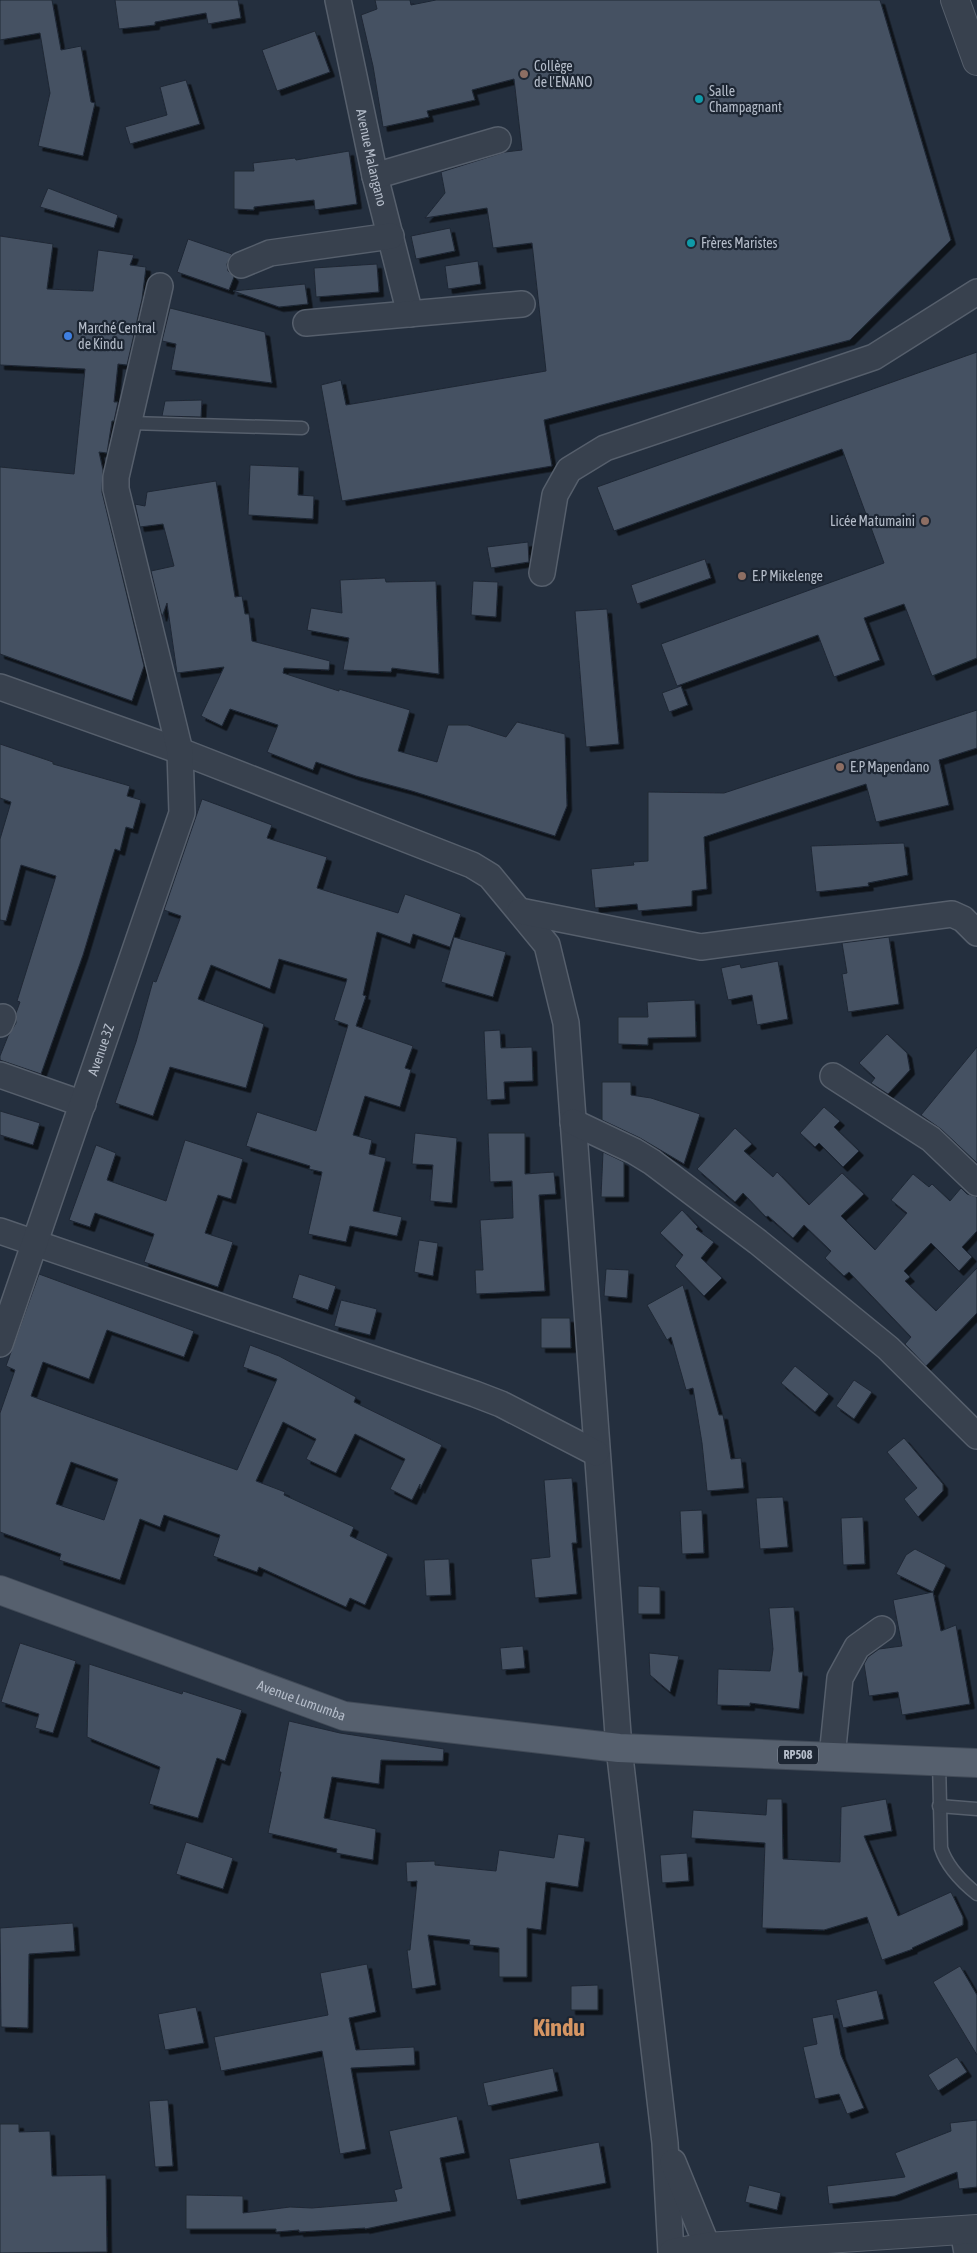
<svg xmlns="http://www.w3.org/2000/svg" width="977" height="2253" viewBox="0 0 977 2253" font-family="'Asap Condensed',sans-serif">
  <defs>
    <filter id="shadow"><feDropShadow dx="4.5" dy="4.5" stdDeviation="0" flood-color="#0009"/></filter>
  </defs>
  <rect width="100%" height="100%" fill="#242f3e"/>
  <g fill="#455162" stroke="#1f2835" fill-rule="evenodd" filter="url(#shadow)">
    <path d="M0 0H52L61 50 81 46 91 102 95 103 83 156 38 146 50 93 40 33 0 40Z"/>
    <path d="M115 0H238L241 18 208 24 206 13 155 22V25L119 29Z"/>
    <path d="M375 0H410L411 5 436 0H880L951 240 850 340 544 420 552 466 342 501 321 385 341 380 346 405 546 371 532 243 493 248 487 208 425 218 445 193 441 172 505 152 522 150 514 79 472 90 475 100 427 111 429 117 383 127 373 66 361 15 377 9Z"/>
    <path d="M315 31 330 72 277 91 262 50Z"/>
    <path d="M186 80 200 124 130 144 125 127 167 115 160 87Z"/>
    <path d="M349 151 357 204 315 210 314 200 254 207V210L234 209V171H254L253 163 295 158 296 160Z"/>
    <path d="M48 188 118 215 114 228 40 207Z"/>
    <path d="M450 228 455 251 416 259 411 236Z"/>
    <path d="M0 236 53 244 47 289 93 291 98 250 134 255 130 265 146 267 142 299 127 365 118 364 114 402H118L114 421H112L107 453 99 452 103 470 102 492 144 666 132 701 0 654V467L74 474 85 369 0 365Z"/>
    <path d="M188 239 232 254 227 264 228 271 234 277 229 290 177 272Z"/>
    <path d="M478 261 481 284 448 289 445 266Z"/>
    <path d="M377 264 379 292 316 297 314 268Z"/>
    <path d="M305 284 308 304 279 307 233 291Z"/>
    <path d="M170 308 265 332 272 383 171 370 176 344 162 341Z"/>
    <path d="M977 352V658L932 676 904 604 864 618 880 660 834 677 818 635 677 686 661 644 884 563 842 449 614 531 597 487Z"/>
    <path d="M202 400 201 417 162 416 165 401Z"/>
    <path d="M250 465 299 467 298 495 314 496 313 519 248 515Z"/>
    <path d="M216 481 235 597 242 596 245 614H249L252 641 330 661 329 670 284 668 283 673 339 691V689L410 710 398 751 437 762 448 725H468L506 737 517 722 565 734 567 806 555 836 412 791 356 776 316 762 313 770 267 752 278 725 230 709 222 726 201 716 224 667 177 673 167 603 162 617 151 571 174 566 163 524 140 527 135 504 145 506 147 492Z"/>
    <path d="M528 542 529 562 491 568 487 547Z"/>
    <path d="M705 559 711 578 637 604 631 585Z"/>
    <path d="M385 578 386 582 436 581 439 674 392 668 391 672 343 670 349 638 307 630 311 608 342 613 340 580Z"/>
    <path d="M473 581 498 582 496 617 471 615Z"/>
    <path d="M607 609 619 744 586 747 575 611Z"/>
    <path d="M681 686 688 705 669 712 662 693Z"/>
    <path d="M977 710V748L939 760 949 805 876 822 866 784 704 837 707 889 692 891V906L638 911 637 904 595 908 591 869 634 865 633 862 648 861V792L724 793Z"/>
    <path d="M0 744 53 762V764L130 786 127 796 141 800 133 829 126 827 120 851 115 849 83 955 41 1074 0 1060V1056L8 1036 16 1023V1013L20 1002 17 1001 56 876 21 865 6 921 0 920V839L11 802 0 798Z"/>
    <path d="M202 799 272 825 267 838 327 857 317 888 398 913 405 894 461 914 450 947 413 934 410 944 377 932 363 995 366 996 356 1026 413 1046 405 1068 411 1070 400 1107 365 1096 353 1135 372 1140 369 1154 386 1158 373 1211 402 1217 397 1236 350 1226 346 1242 308 1234 322 1172 309 1169 310 1166 246 1146 257 1112 316 1131 348 1025 334 1020 347 979 279 959 270 989 211 965 198 999 264 1024 246 1088 170 1067 153 1116 115 1103 136 1042 153 981 156 982 181 916 164 910Z"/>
    <path d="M904 843 908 875 868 883 869 886 816 892 811 846Z"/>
    <path d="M454 937 506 952 493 997 441 982Z"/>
    <path d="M889 937 899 1004 848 1012 842 974 847 973 842 943Z"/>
    <path d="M778 961 788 1019 757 1025 752 995 728 1000 721 968 740 964 741 968Z"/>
    <path d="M695 1000 696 1037 648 1038V1045L618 1044V1017H648L647 1002Z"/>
    <path d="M500 1030 501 1048 532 1047 533 1081 504 1082 505 1099 487 1100 484 1031Z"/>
    <path d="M887 1034 907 1053 910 1070 888 1094 871 1083 875 1078 859 1063Z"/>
    <path d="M977 1047V1163L941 1129 921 1115Z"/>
    <path d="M602 1082H631V1095L651 1098 700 1114 684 1164 640 1138 602 1120Z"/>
    <path d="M824 1107 840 1121 834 1127 859 1151 843 1167 819 1143 815 1147 800 1133Z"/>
    <path d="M0 1111 40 1123 33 1145 0 1135Z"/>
    <path d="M735 1128 752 1144 744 1151 773 1177 777 1172 809 1205 842 1173 864 1194 841 1216 875 1250 907 1213 891 1200 913 1174 929 1187 932 1184 950 1201 961 1188 967 1194 977 1197V1231L962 1247 972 1257 959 1271 931 1243 904 1271 910 1277 905 1281 936 1311 977 1268V1313L926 1366 905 1344 911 1337 849 1272 844 1276 825 1258 831 1251 804 1225 793 1238 768 1216 766 1217 743 1193 735 1202 697 1169Z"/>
    <path d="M415 1133 457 1138 452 1203 430 1201 433 1165 412 1164Z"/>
    <path d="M488 1133H525V1174L554 1172 556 1194 539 1195 545 1291 476 1294 475 1270H483L480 1220 513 1218 512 1181 490 1182Z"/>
    <path d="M185 1140 243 1159 231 1199 218 1195 205 1233 233 1242 218 1287 144 1262 154 1234 95 1213 90 1227 69 1220 96 1145 116 1153 107 1180 166 1201Z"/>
    <path d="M603 1152 624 1162V1197H601Z"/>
    <path d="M682 1210 698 1227 696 1229 714 1242 701 1258 722 1278 704 1296 675 1266 683 1255 660 1233Z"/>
    <path d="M419 1240 438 1243 433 1276 414 1272Z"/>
    <path d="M606 1269 629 1270 627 1298 604 1296Z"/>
    <path d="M39 1274 194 1331 184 1357 107 1330 89 1379 43 1362 31 1396 237 1470 277 1379 243 1367 250 1345 279 1356 356 1397 354 1402 442 1445 420 1489V1484L412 1500 390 1489 405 1459 355 1434 336 1473 306 1459 316 1439 283 1422 256 1481 285 1492 284 1495 354 1527 350 1536 388 1554 365 1605 350 1598 346 1607 259 1567 257 1572 213 1556 220 1535 164 1515 160 1527 140 1519 120 1580 59 1560 61 1554 0 1532V1413L15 1370 6 1366ZM71 1462 118 1479 104 1520 56 1504Z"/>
    <path d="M299 1274 336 1286 328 1310 292 1298Z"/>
    <path d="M683 1285 719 1415H723L731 1459 741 1458 744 1488 707 1491 702 1443 693 1388 686 1390 671 1337 667 1340 647 1305Z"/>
    <path d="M341 1300 377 1309 370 1335 334 1326Z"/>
    <path d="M541 1318H570L571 1348H541Z"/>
    <path d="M795 1366 829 1394 815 1412 781 1383Z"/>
    <path d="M854 1380 872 1392 854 1419 836 1406Z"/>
    <path d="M904 1438 943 1484V1491L918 1517 904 1499 917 1488 887 1452Z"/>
    <path d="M572 1478 577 1543H572L577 1594 535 1598 531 1559 550 1557 544 1480Z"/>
    <path d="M783 1497 788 1547 760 1549 756 1498Z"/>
    <path d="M702 1510 704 1553 682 1554 680 1511Z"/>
    <path d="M863 1517 865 1564 843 1565 841 1518Z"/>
    <path d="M915 1549 946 1565 933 1592 896 1574 906 1555Z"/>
    <path d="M449 1559 451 1595 426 1596 424 1560Z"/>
    <path d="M638 1586 660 1587V1614H638Z"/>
    <path d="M933 1592 941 1631 956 1625 970 1704 902 1715 898 1692 869 1696 864 1664 868 1657 879 1649 902 1646 893 1600Z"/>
    <path d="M794 1607 799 1672H803L799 1709 750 1703V1706L717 1705 718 1669 770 1671 773 1649 769 1608Z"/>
    <path d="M20 1643 76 1661 53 1733 35 1728 39 1714 1 1702Z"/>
    <path d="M523 1646 525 1668 502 1670 500 1648Z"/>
    <path d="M649 1653 679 1656 670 1692 650 1675Z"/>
    <path d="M89 1664 182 1694 183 1691 242 1710 225 1761 217 1758 198 1818 149 1804 160 1767 87 1737Z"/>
    <path d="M289 1721 340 1733 444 1749 443 1761 381 1760 379 1784 332 1777 324 1818 376 1829 373 1860 336 1853 337 1849 268 1833 281 1772H279Z"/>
    <path d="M767 1799H782L783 1859 840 1862 841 1807 886 1799 892 1831 864 1836 898 1916 951 1892 963 1917V1925L912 1948 913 1949 882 1960 867 1917 824 1930 762 1928 765 1843 691 1838 693 1810 766 1815Z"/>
    <path d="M558 1834 585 1838 578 1887 546 1882 541 1930 527 1928V1977H499V1948L469 1945 470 1940 428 1935 436 1985 412 1989 407 1950H410L417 1881 407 1882 406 1862 435 1861V1865L496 1871 499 1850 554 1858Z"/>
    <path d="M186 1842 233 1858 223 1889 176 1874Z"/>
    <path d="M687 1853 689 1881 662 1883 660 1855Z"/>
    <path d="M73 1923 75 1951 29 1954 28 2028 1 2027 0 1928Z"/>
    <path d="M367 1964 376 2012 349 2018 356 2050 414 2047 415 2065 351 2068 366 2149 340 2154 322 2051 221 2071 214 2037 328 2015 320 1973Z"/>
    <path d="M960 1966 977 1995V2055L933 1982Z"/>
    <path d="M598 1985V2010H571V1986Z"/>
    <path d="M877 1990 884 2019 843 2028 836 2000Z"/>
    <path d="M196 2007 204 2043 165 2050 158 2014Z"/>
    <path d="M833 2014 841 2055 864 2108 847 2114 839 2094 815 2099 803 2047 817 2044 812 2018Z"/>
    <path d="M957 2057 967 2072 938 2091 928 2075Z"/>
    <path d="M553 2068 558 2091 488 2106 483 2083Z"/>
    <path d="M168 2100 173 2166 155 2167 149 2101Z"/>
    <path d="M457 2116 465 2153 440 2158 451 2211 365 2229V2228L299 2232V2230L276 2232V2229H186V2195L243 2196V2213L290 2207 312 2208 397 2201 394 2190 402 2188 389 2131Z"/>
    <path d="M977 2120V2187L959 2189 957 2172 895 2196 829 2204 827 2186 905 2177 895 2153 951 2131 950 2123Z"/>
    <path d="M0 2124H19V2132L50 2131 52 2176 106 2175 107 2252 0 2253Z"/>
    <path d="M599 2142 606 2183 517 2200 509 2159Z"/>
    <path d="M749 2185 781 2193 777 2210 745 2202Z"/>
  </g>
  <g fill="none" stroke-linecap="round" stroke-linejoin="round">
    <g stroke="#565f6c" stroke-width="15">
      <g id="service">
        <path d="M130 423 302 428"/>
        <path d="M939 1761 941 1848C947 1867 962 1882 977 1894"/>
        <path d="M939 1806 977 1809"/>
      </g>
    </g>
    <g stroke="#565f6c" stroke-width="28">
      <g id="minor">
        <path id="s1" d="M338 0 375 176 410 314"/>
        <path d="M375 176 498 140"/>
        <path d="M241 265 270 253 391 236"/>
        <path d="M306 323 522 304"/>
        <path d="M542 573 555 495 569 470 605 448 874 357 977 292"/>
        <path d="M0 687 180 751 472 865 490 876 547 945 566 1023 619 1748 665 2143 671 2253"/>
        <path d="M520 911 701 947 952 914 963 919 977 933"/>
        <path d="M0 1024 3 1017"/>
        <path d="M0 1075 83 1104"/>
        <path d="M833 1076 931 1139 977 1183"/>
        <path d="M573 1122 634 1151 652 1162 758 1242 888 1348 977 1436"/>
        <path d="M0 1231 475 1394 501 1404 596 1453"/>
        <path id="s2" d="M0 1344 182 813 180 751 116 489V477L160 286"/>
        <path d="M832 1757 840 1678 857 1647 882 1629"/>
        <path d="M673 2162 710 2253"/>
        <path d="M963 2230 967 2253"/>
      </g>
    </g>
    <g stroke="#565f6c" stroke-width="30">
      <g id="tertiary">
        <path d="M955 0 977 61"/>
        <path d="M673 2253 707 2247 977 2229"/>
      </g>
    </g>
    <g stroke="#414a57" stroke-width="30">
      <g id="primary">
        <path id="s3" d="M0 1590 344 1716 619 1748 977 1763"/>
      </g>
    </g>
    <use href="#service" stroke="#38414e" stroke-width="12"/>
    <use href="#minor" stroke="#38414e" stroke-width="25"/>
    <use href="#tertiary" stroke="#38414e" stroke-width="28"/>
    <use href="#primary" stroke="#56606e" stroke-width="28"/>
  </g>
  <g fill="#8d6e63" stroke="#1d2633" stroke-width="2">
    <circle cx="524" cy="74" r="5"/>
    <circle cx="925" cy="521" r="5"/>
    <circle cx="742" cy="576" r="5"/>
    <circle cx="840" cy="767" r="5"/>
  </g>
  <g fill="#0f9aa8" stroke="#1d2633" stroke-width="2">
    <circle cx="699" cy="99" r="5"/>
    <circle cx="691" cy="243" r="5"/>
  </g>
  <circle fill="#3f7fe0" stroke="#1d2633" stroke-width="2" cx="68" cy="336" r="5"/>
  <g text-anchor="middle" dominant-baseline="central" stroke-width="4.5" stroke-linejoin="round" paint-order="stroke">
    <rect fill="#1d2633" stroke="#878f9c" stroke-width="1" x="778" y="1745.5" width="40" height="19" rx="4"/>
    <g font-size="12" font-weight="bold" fill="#b4bcc9">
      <text x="798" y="1755">RP508</text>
    </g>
    <g font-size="14" fill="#b4bcc9" stroke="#1d2633" text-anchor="start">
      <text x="534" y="66">Collège<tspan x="534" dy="16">de l'ENANO</tspan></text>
      <text x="709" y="91">Salle<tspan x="709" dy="16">Champagnant</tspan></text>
      <text x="701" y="243">Frères Maristes</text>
      <text x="78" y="328">Marché Central<tspan x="78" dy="16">de Kindu</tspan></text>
      <text x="915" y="521" text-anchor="end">Licée Matumaini</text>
      <text x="752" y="576">E.P Mikelenge</text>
      <text x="850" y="767">E.P Mapendano</text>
    </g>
    <g font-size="14" fill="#b4bcc9" stroke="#1d2633">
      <text stroke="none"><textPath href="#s1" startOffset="161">Avenue Malangano</textPath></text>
      <text stroke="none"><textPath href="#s2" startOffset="311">Avenue 3Z</textPath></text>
      <text stroke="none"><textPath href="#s3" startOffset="321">Avenue Lumumba</textPath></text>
    </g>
    <g font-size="24" font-weight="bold" fill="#d59563" stroke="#1d2633">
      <text x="559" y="2027">Kindu</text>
    </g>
  </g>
</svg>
